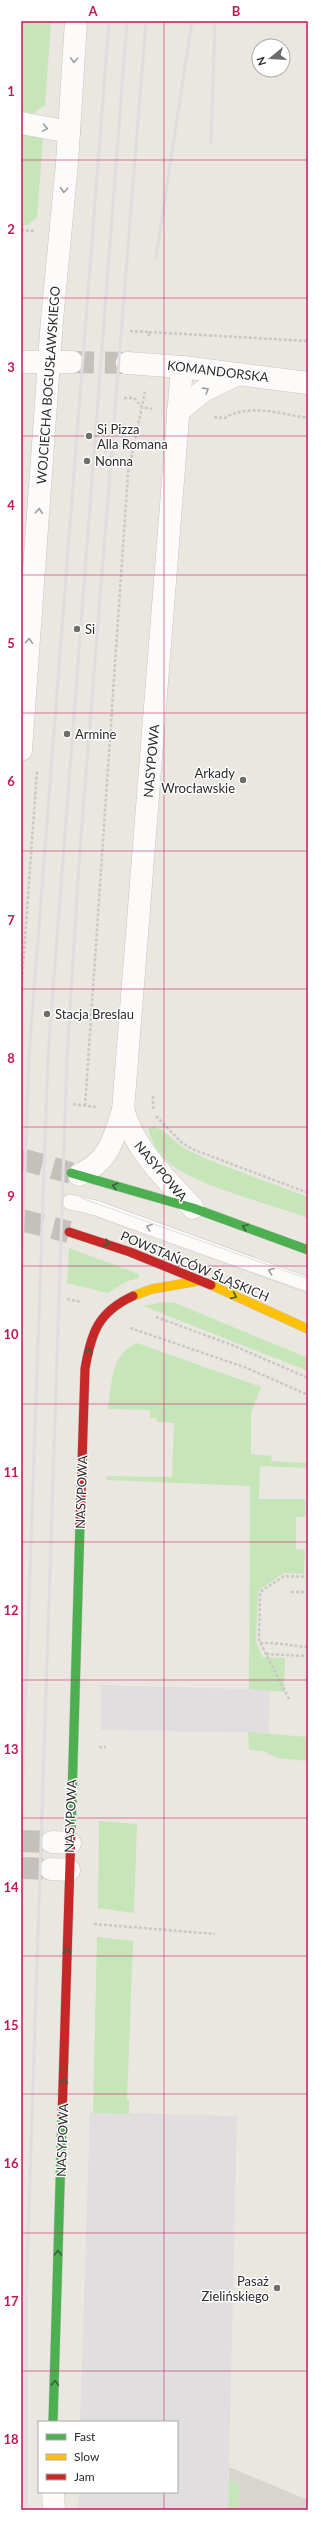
<svg xmlns="http://www.w3.org/2000/svg" width="329" height="2531" viewBox="0 0 329 2531" font-family="Lato,sans-serif">
  <rect width="100%" height="100%" fill="#eae7e0"/>
  <g fill="#e1dedf">
    <path d="M101 1685 270 1690 269 1733 101 1730Z"/>
    <path d="M90 2112 237 2116 228 2510H78L79 2492H177V2422H80Z"/>
  </g>
  <g fill="#c6e5b9">
    <path d="M21 21H51L45 105 31 115 21 114Z"/>
    <path d="M21 133 43 138 37 217 28 225 21 226Z"/>
    <path d="M154 1127 162 1130 182 1147 206 1159 308 1197V1218C273 1205 193 1185 168 1162 158 1153 151 1141 148 1128Z"/>
    <path d="M69 1248 139 1274V1278L128 1281 107 1293 67 1283Z"/>
    <path d="M165 1302 175 1303 308 1358V1371L143 1306Z"/>
    <path d="M137 1343 261 1387 251 1413V1454L272 1456 271 1461 306 1463V1468L260 1466 259 1499H305V1517H296V1549L305 1550 304 1574 284 1573 258 1591 256 1641 262 1657 285 1658 284 1692 249 1689 250 1486 107 1480 106 1476 172 1477 174 1423 156 1422 157 1418H150V1410L108 1409C112 1384 110 1354 137 1343Z"/>
    <path d="M248 1732 308 1737V1761L277 1758 263 1751 249 1750Z"/>
    <path d="M99 1821 137 1824 134 1913 98 1908Z"/>
    <path d="M97 1937 133 1941 127 2100H129V2114L93 2113Z"/>
    <path d="M229 2479 240 2485 238 2510H228Z"/>
  </g>
  <path fill="#d8d5cf" d="M229 2467 308 2500V2510H238L240 2485 229 2479Z"/>
  <g fill="none" stroke-linecap="round" stroke-linejoin="round">
    <g stroke="#c4c1bc" stroke-width="22" stroke-dasharray="22 11" stroke-linecap="butt">
      <path d="M72 362 127 363"/>
      <path d="M21 1841 52 1842"/>
      <path d="M21 1868 51 1869"/>
    </g>
    <g stroke="#c4c1bc" stroke-width="22" stroke-dasharray="22 11" stroke-linecap="butt">
      <path d="M21 1159 71 1173"/>
      <path d="M21 1220 69 1232"/>
    </g>
    <g stroke="#c7c6c5" stroke-width="16">
      <path id="lane" d="M70 1202 96 1208 308 1285"/>
    </g>
    <g stroke="#c7c6c5" stroke-width="23">
      <g id="street">
        <path d="M21 123 69 132"/>
        <path d="M21 362H72"/>
        <path d="M127 363 182 367 308 383"/>
        <path d="M178 412 203 391 238 374"/>
        <path d="M21 750 52 320 67 163 76 21"/>
        <path d="M123 1110C136 1151 165 1178 193 1208"/>
        <path d="M79 1175C109 1161 113 1141 123 1110L182 367"/>
        <path d="M52 1842 70 1843"/>
        <path d="M51 1869 69 1870"/>
        <path d="M53 2492 54 2510"/>
      </g>
    </g>
    <g stroke="#c7c6c5" stroke-width="10">
      <g id="fast">
        <path d="M71 1173 193 1208 308 1250"/>
        <path d="M71 1831 80 1524"/>
        <path d="M53 2422 62 2117"/>
      </g>
    </g>
    <g stroke="#c7c6c5" stroke-width="10">
      <g id="slow">
        <path d="M211 1285 308 1329"/>
        <path d="M133 1296 152 1289 198 1281"/>
      </g>
    </g>
    <g stroke="#c7c6c5" stroke-width="10">
      <g id="jam">
        <path d="M69 1232 130 1252 211 1285"/>
        <path d="M80 1524 85 1369C91 1333 98 1312 133 1296"/>
        <path d="M62 2117 71 1831"/>
      </g>
    </g>
    <g stroke="#c8c8c7" stroke-width="2.5" stroke-dasharray="3 2" stroke-linecap="butt">
      <path d="M21 230 34 231"/>
      <path d="M130 331 149 332V338"/>
      <path d="M149 332 308 341"/>
      <path d="M124 398H134L142 407 152 409"/>
      <path d="M214 417 225 418C248 403 282 414 308 418"/>
      <path d="M21 994 37 771"/>
      <path d="M73 1104 96 1107"/>
      <path d="M85 1106 128 473 145 392"/>
      <path d="M153 1109V1096"/>
      <path d="M156 1116 181 1142 192 1149 308 1193"/>
      <path d="M67 1299 81 1302"/>
      <path d="M156 1317 232 1345 308 1378"/>
      <path d="M130 1328 247 1368 308 1395"/>
      <path d="M291 1592H308"/>
      <path d="M260 1643C277 1642 291 1646 308 1647"/>
      <path d="M266 1654 308 1656"/>
      <path d="M289 1699 259 1640 260 1592 284 1576 308 1577"/>
      <path d="M99 1747H106"/>
      <path d="M94 1924 215 1934"/>
    </g>
    <use href="#lane" stroke="#fcfbfa" stroke-width="15"/>
    <use href="#street" stroke="#fcfbfa" stroke-width="22"/>
    <use href="#fast" stroke="#4caf50" stroke-width="9"/>
    <use href="#slow" stroke="#ffc107" stroke-width="9"/>
    <use href="#jam" stroke="#c62828" stroke-width="9"/>
    <g stroke="#dedede" stroke-width="1">
      <path d="M81 1198 308 1279"/>
      <path d="M82 1212 308 1292"/>
    </g>
    <g stroke="#dedede" stroke-width="3">
      <path d="M211 144 215 21"/>
      <path d="M156 257 192 21"/>
      <path d="M21 1278 29 1055 109 21"/>
      <path d="M21 1829 48 1056 127 21"/>
      <path d="M26 2510V2296L67 1057 80 849 146 21"/>
    </g>
  </g>
  <defs><path id="oneway-chevron" d="M-2-3.5L2.5 0L-2 3.5" fill="none" stroke-width="1.6" stroke-linecap="round" stroke-linejoin="round"/></defs>
  <g stroke="#9e9d9d">
    <use href="#oneway-chevron" transform="translate(74 60) rotate(93)"/>
    <use href="#oneway-chevron" transform="translate(45 128) rotate(10)"/>
    <use href="#oneway-chevron" transform="translate(64 190) rotate(95)"/>
    <use href="#oneway-chevron" transform="translate(206 390) rotate(-32)"/>
    <use href="#oneway-chevron" transform="translate(39 511) rotate(-86)"/>
    <use href="#oneway-chevron" transform="translate(29 641) rotate(-86)"/>
    <use href="#oneway-chevron" transform="translate(149 1227) rotate(-160)"/>
    <use href="#oneway-chevron" transform="translate(271 1271) rotate(-159)"/>
  </g>
  <g stroke="#38603a">
    <use href="#oneway-chevron" transform="translate(115 1186) rotate(-164)"/>
    <use href="#oneway-chevron" transform="translate(245 1227) rotate(-160)"/>
    <use href="#oneway-chevron" transform="translate(107 1243) rotate(18)"/>
    <use href="#oneway-chevron" transform="translate(234 1296) rotate(24)"/>
    <use href="#oneway-chevron" transform="translate(89 1351) rotate(-77)"/>
    <use href="#oneway-chevron" transform="translate(67 1951) rotate(-89)"/>
    <use href="#oneway-chevron" transform="translate(64 2081) rotate(-88)"/>
    <use href="#oneway-chevron" transform="translate(58 2253) rotate(-88)"/>
    <use href="#oneway-chevron" transform="translate(55 2383) rotate(-88)"/>
  </g>
  <path fill="none" stroke="#c2185b" stroke-width="1" stroke-opacity="0.55" d="M164 21V2422M21 160H308M21 298H308M21 436H308M21 575H308M21 713H308M21 851H308M21 989H308M21 1127H308M21 1266H308M21 1404H308M21 1542H308M21 1680H308M21 1818H308M21 1956H308M21 2094H308M21 2233H308M21 2371H308M164 2492V2510"/>
  <g fill="#6e6d6a" stroke="#fff" stroke-width="1.5">
    <circle cx="89" cy="436" r="4"/>
    <circle cx="87" cy="461" r="4"/>
    <circle cx="77" cy="629" r="4"/>
    <circle cx="67" cy="734" r="4"/>
    <circle cx="243" cy="780" r="4"/>
    <circle cx="47" cy="1014" r="4"/>
    <circle cx="277" cy="2288" r="4"/>
  </g>
  <g text-anchor="middle" dominant-baseline="central" stroke-width="3" stroke-linejoin="round" paint-order="stroke">
    <g font-size="13" fill="#2b2b2b" stroke="#fff">
      <text transform="translate(218 371) rotate(7)">KOMANDORSKA</text>
      <text transform="translate(48 385) rotate(-86)">WOJCIECHA BOGUSŁAWSKIEGO</text>
      <text transform="translate(151 761) rotate(-85)">NASYPOWA</text>
      <text transform="translate(161 1171) rotate(50)">NASYPOWA</text>
      <text transform="translate(195 1266) rotate(23)">POWSTAŃCÓW ŚLĄSKICH</text>
      <text transform="translate(81 1492) rotate(-88)">NASYPOWA</text>
      <text transform="translate(70 1816) rotate(-88)">NASYPOWA</text>
      <text transform="translate(62 2140) rotate(-88)">NASYPOWA</text>
    </g>
    <g font-size="13" fill="#2b2b2b" stroke="#fff" text-anchor="start">
      <text x="97" y="429">Si Pizza<tspan x="97" dy="15">Alla Romana</tspan></text>
      <text x="95" y="461">Nonna</text>
      <text x="85" y="629">Si</text>
      <text x="75" y="734">Armine</text>
      <text x="235" y="773" text-anchor="end">Arkady<tspan x="235" dy="15">Wrocławskie</tspan></text>
      <text x="55" y="1014">Stacja Breslau</text>
      <text x="269" y="2281" text-anchor="end">Pasaż<tspan x="269" dy="15">Zielińskiego</tspan></text>
    </g>
  </g>
  <rect width="329" height="2531" fill="none" stroke="#ffffff" stroke-width="44"/>
  <rect x="38" y="2421" width="140" height="72" fill="#ffffff" stroke="#aaaaaa"/>
  <rect x="46" y="2434" width="20" height="6" fill="#4caf50" stroke="#aaaaaa"/>
  <text x="74" y="2441" font-size="12" fill="#2b2b2b">Fast</text>
  <rect x="46" y="2454" width="20" height="6" fill="#ffc107" stroke="#aaaaaa"/>
  <text x="74" y="2461" font-size="12" fill="#2b2b2b">Slow</text>
  <rect x="46" y="2474" width="20" height="6" fill="#c62828" stroke="#aaaaaa"/>
  <text x="74" y="2481" font-size="12" fill="#2b2b2b">Jam</text>
  <g transform="translate(271 58) rotate(252)"><circle r="19" fill="#ffffff" stroke="#aaaaaa"/>
  <path d="M0-3L7 15L0 10L-7 15Z" fill="#6e6d6a"/>
  <text y="-6" font-size="11" font-weight="bold" text-anchor="middle" fill="#2b2b2b">N</text>
  </g>
  <rect x="22" y="22" width="285" height="2487" fill="none" stroke="#c2185b" stroke-width="1.5"/>
  <g font-size="13" text-anchor="middle" font-weight="bold" fill="#c2185b">
    <text x="93" y="16">A</text>
    <text x="236" y="16">B</text>
    <text x="11" y="96">1</text>
    <text x="11" y="234">2</text>
    <text x="11" y="372">3</text>
    <text x="11" y="510">4</text>
    <text x="11" y="648">5</text>
    <text x="11" y="786">6</text>
    <text x="11" y="925">7</text>
    <text x="11" y="1063">8</text>
    <text x="11" y="1201">9</text>
    <text x="11" y="1339">10</text>
    <text x="11" y="1477">11</text>
    <text x="11" y="1615">12</text>
    <text x="11" y="1754">13</text>
    <text x="11" y="1892">14</text>
    <text x="11" y="2030">15</text>
    <text x="11" y="2168">16</text>
    <text x="11" y="2306">17</text>
    <text x="11" y="2444">18</text>
  </g>
</svg>
